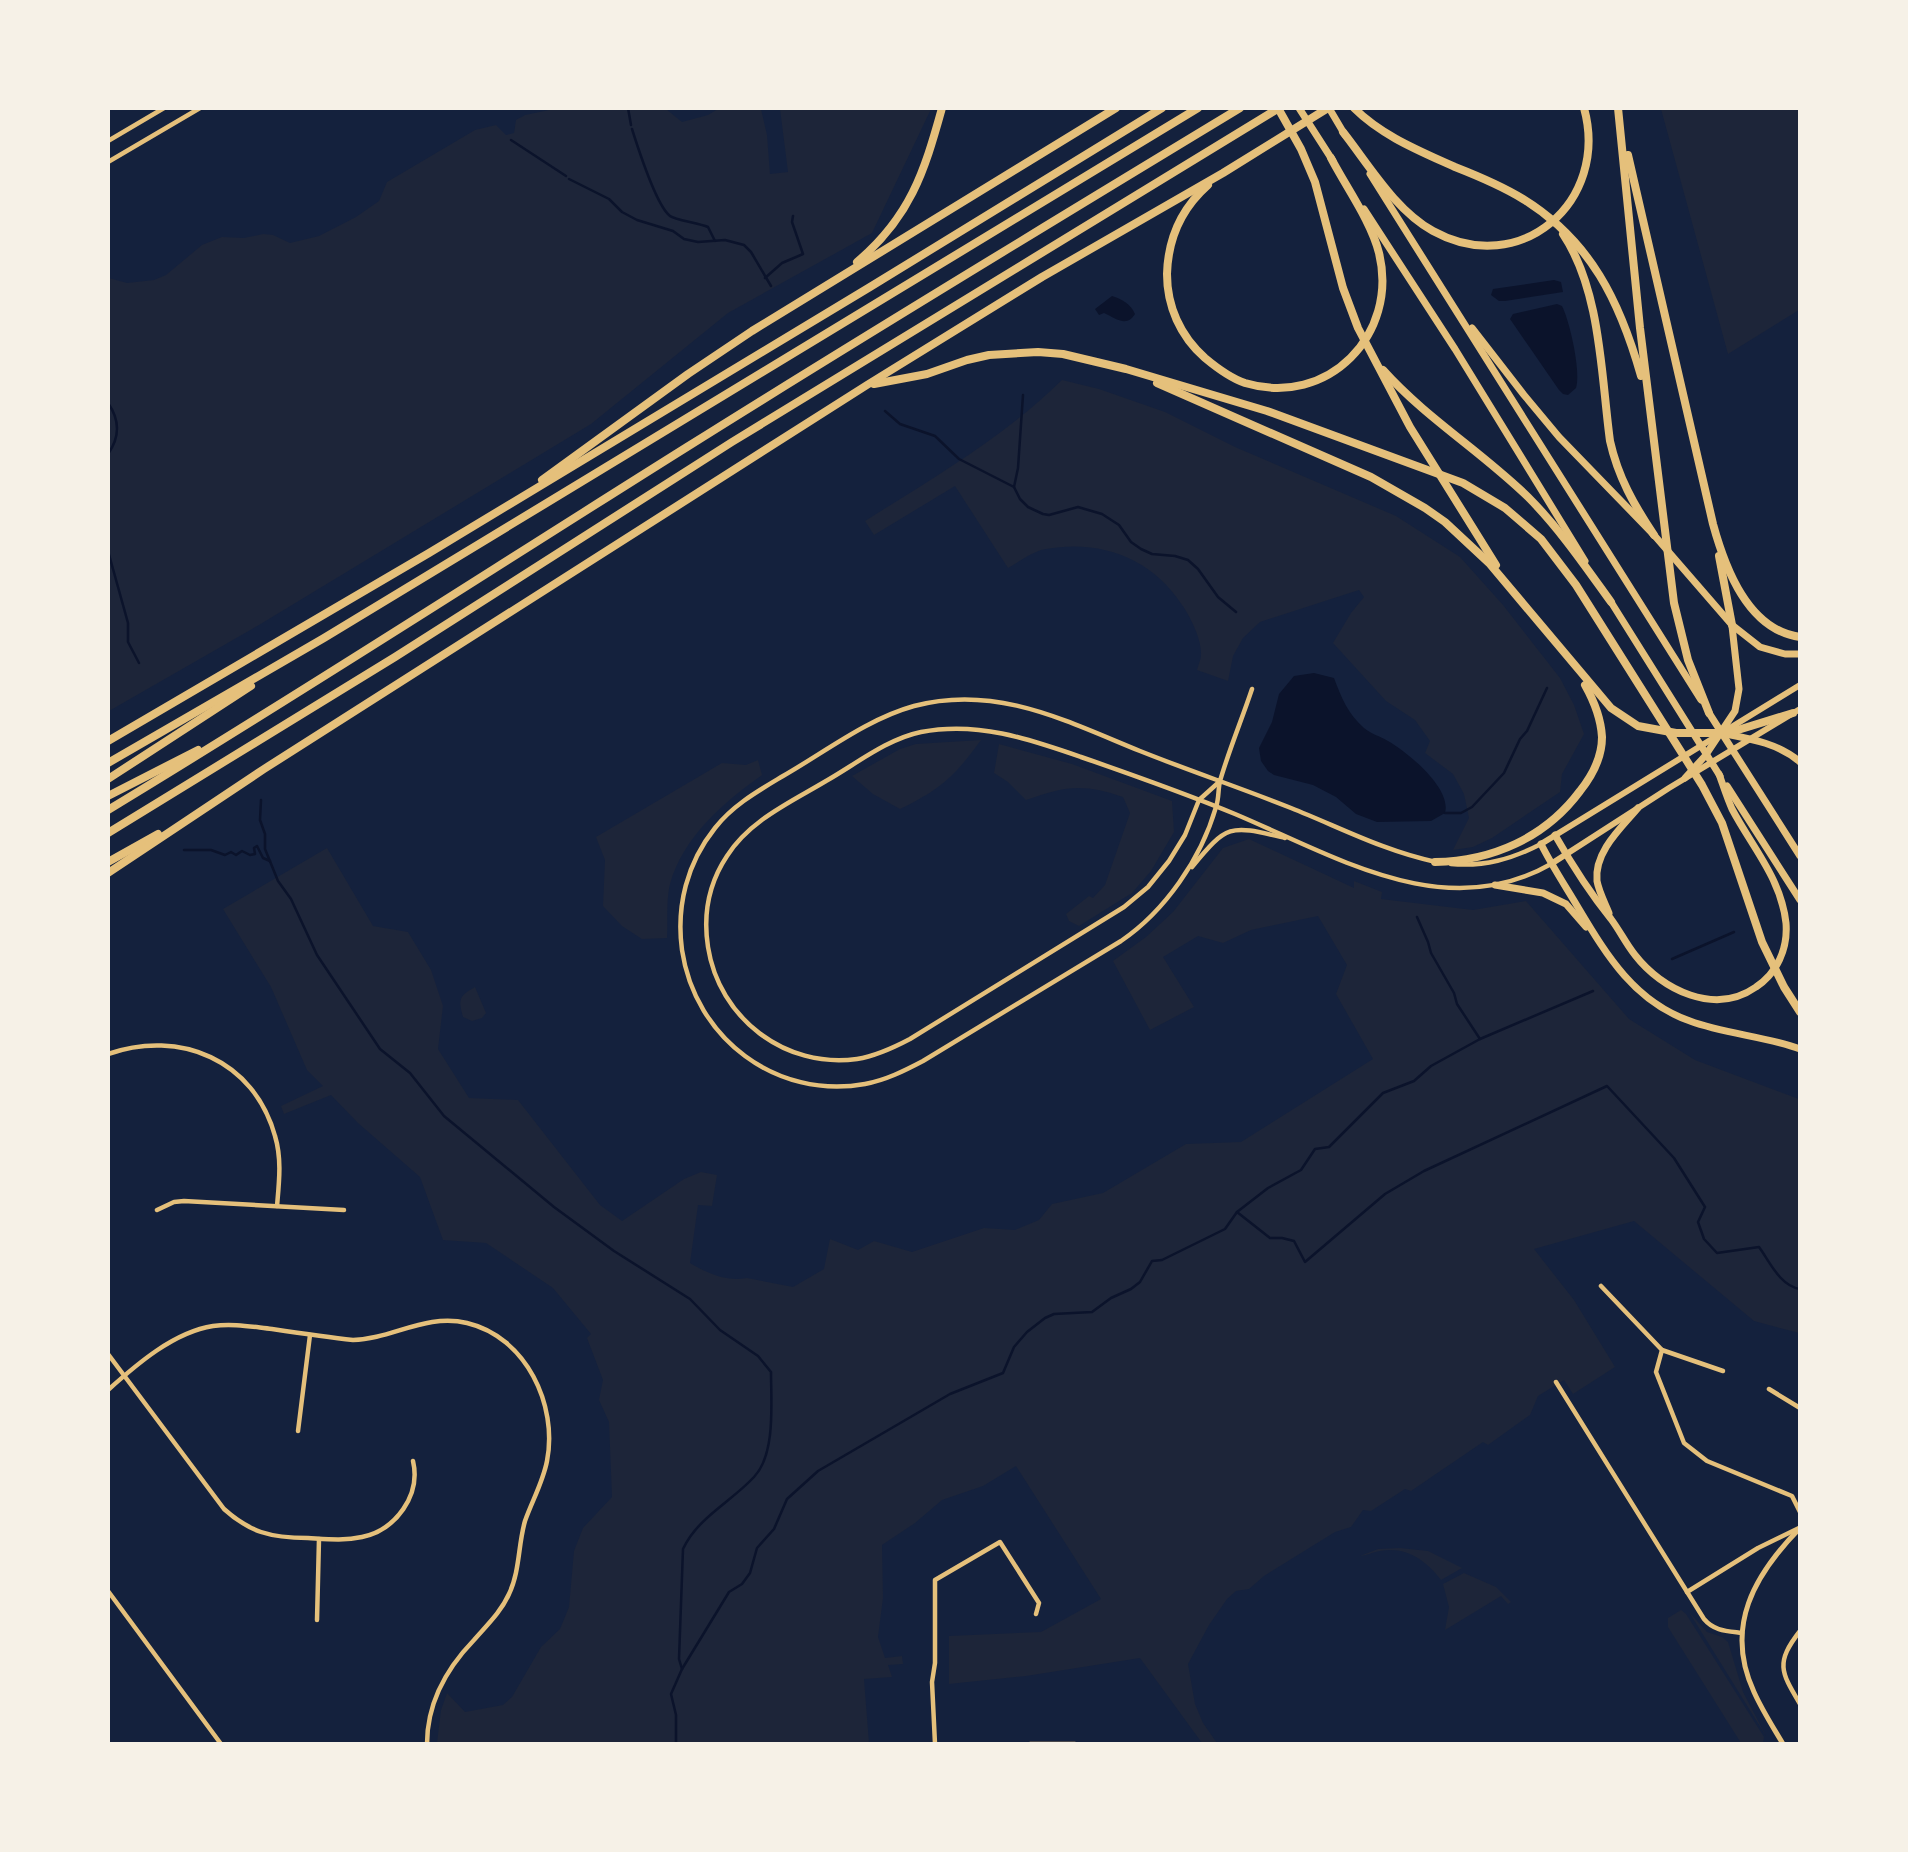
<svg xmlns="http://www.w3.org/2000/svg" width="1908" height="1852" viewBox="0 0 1908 1852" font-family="'Archivo Narrow',sans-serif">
  <rect width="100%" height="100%" fill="#14213d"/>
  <g fill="#1d2539">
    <path d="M559 108 666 109 682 122 708 115 718 109H761L767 135 770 174 788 172 780 109H931L872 233 728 313 591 424 259 625 109 711V278L127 283 154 280 166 275 202 245 222 237 244 238 263 234 273 235 290 243 319 236 356 217 379 201 387 182 475 130 496 125 506 135 514 133 516 120 525 115Z"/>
    <path d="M1661 109H1799V310L1728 354Z"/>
    <path d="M1062 380 1099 389 1165 412 1235 447 1396 516 1460 557 1503 605 1560 678 1574 705 1584 734 1562 774 1560 792 1492 838 1473 847 1453 850 1469 818 1464 794 1453 774 1425 753 1430 741 1415 720 1386 701 1333 643 1351 613 1364 597 1359 590 1260 622 1243 638 1233 656 1228 681 1197 670C1198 666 1201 659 1201 655 1202 640 1190 616 1182 605 1152 558 1100 539 1046 549 1033 551 1019 562 1008 568L955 486 874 535 865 521C933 478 1004 437 1062 380Z"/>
    <path d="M981 740C954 777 941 789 900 809L873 794 852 776 900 749 916 744Z"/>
    <path d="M999 744 1072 764 1172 801 1174 832 1151 871 1132 893 1079 926 1069 921 1066 914 1089 896 1093 898 1105 885 1130 813 1123 797C1084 783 1064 786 1026 800L1008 782 994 773Z"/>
    <path d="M758 760 762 775C724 802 683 837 670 884 666 901 668 921 667 938L642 939 622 926 603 906 605 860 596 837 722 763 746 765Z"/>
    <path d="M1249 839 1354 888V881L1382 892 1381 899 1473 910 1526 901 1629 1019 1695 1060 1799 1099V1333L1754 1321 1634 1221 1534 1249 1574 1300 1615 1367 1573 1394 1564 1380 1538 1396 1530 1415 1488 1445 1483 1442 1411 1491 1405 1489 1371 1511 1363 1510 1351 1527 1335 1532 1264 1576 1249 1589 1236 1591 1227 1599 1209 1625 1188 1664 1195 1704 1203 1723 1217 1743H1202L1140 1658 1026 1676 949 1684V1636L1041 1632 1101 1599 1016 1466 983 1486 942 1500 915 1523 882 1545 883 1598 878 1637 885 1658 902 1656 903 1664 888 1665 892 1677 864 1679 869 1743H437L441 1710 447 1693 465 1712 503 1705 512 1697 541 1647 560 1629 569 1607 574 1551 583 1528 612 1497 609 1422 599 1400 603 1380 587 1338 591 1334 553 1288 486 1243 443 1240 420 1177 358 1123 331 1095 284 1114 281 1106 323 1086 307 1070 271 987 223 909 327 848 373 926 408 932 431 970 443 1006 438 1049 469 1098 518 1100 600 1205 622 1221 684 1179 701 1172 717 1175 712 1206 698 1205 690 1263C707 1273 726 1282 747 1278L793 1287 824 1269 830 1239 858 1250 874 1241 912 1252 984 1228 1015 1230 1039 1220 1052 1204 1103 1193 1186 1144 1241 1142 1373 1059 1336 994 1347 965 1318 916 1251 930 1223 943 1198 936 1163 957 1194 1007 1150 1030 1113 961 1146 937 1173 912 1223 848Z"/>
    <path d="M475 987 486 1013 482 1018 472 1021 463 1017C458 999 459 996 475 987Z"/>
    <path d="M1400 1548 1428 1551 1462 1568 1441 1580C1426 1560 1406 1546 1380 1551 1373 1552 1365 1556 1360 1556L1378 1549Z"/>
    <path d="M1464 1573 1496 1587 1511 1602 1508 1604 1501 1596 1445 1630 1449 1607 1443 1584Z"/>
    <path d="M1681 1610 1686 1614 1764 1737 1763 1743H1741L1668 1627V1618Z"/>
    <path d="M1689 1612 1707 1632 1722 1637 1728 1642 1743 1692 1766 1736Z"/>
  </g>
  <g fill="#0b132b">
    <path d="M1554 280 1561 282 1563 292 1505 301H1499L1491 295 1493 289Z"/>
    <path d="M1112 296C1122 299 1131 304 1135 314 1127 328 1115 318 1104 313L1099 315 1095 309Z"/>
    <path d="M1557 304 1562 306C1570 322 1581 372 1576 388L1568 395 1563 394 1559 390 1510 319 1513 314Z"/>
    <path d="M1314 673 1334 678C1341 697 1348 714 1364 728 1371 734 1380 736 1388 741 1407 752 1452 788 1445 813L1431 821 1377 822 1356 814 1336 797 1313 785 1274 775 1268 771 1261 761 1259 748 1272 722 1279 694 1294 676Z"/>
  </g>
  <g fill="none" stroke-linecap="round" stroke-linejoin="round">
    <g stroke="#0b132b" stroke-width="2.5">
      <path d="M628 108 631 125"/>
      <path d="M632 129C638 148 656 205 670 216 675 220 699 223 708 227L715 241"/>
      <path d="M511 140 566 176"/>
      <path d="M569 179 609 199 622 212 637 220 673 231 684 239 698 242 725 240 744 245 751 252 771 286"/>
      <path d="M765 278 782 263 803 254 792 222 793 216"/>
      <path d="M1023 395 1018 468 1014 487 1020 499 1028 507 1043 514 1049 515 1078 507 1102 514 1119 525 1131 542 1141 549 1152 554 1175 556 1188 560 1198 569 1218 597 1236 612"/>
      <path d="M108 403C120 420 120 437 108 454"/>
      <path d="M885 411 900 424 935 436 959 459 1014 487"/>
      <path d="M108 551 128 623V642L139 663"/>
      <path d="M261 800 260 820 265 834V849L278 881 291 899 317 955 380 1049 410 1073 444 1116 554 1207 614 1251 690 1299 720 1330 758 1356 771 1372C771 1402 776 1454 754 1477 731 1502 698 1517 683 1549L679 1659 682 1669"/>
      <path d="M1445 813H1461L1472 807 1504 773 1520 739 1527 731 1547 688"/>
      <path d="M184 850H211L225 855 231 852 236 855 242 851 250 855 255 854 254 848 257 846 263 858 270 861"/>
      <path d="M1417 917 1428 942 1431 953 1454 993 1457 1004 1480 1039"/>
      <path d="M1672 959 1734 932"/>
      <path d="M1237 1212 1270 1238H1282L1294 1241 1305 1262 1385 1194 1424 1171 1607 1086 1674 1158 1705 1207 1698 1222 1704 1239 1717 1253 1759 1247C1770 1262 1780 1286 1800 1289"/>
      <path d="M676 1744V1715L671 1694 682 1669 729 1592 742 1584 750 1573 757 1548 774 1529 787 1499 818 1471 950 1394 1003 1373 1014 1347 1027 1332 1045 1318 1054 1314 1092 1312 1111 1298 1131 1289 1140 1282 1152 1261 1162 1260 1225 1229 1237 1212 1268 1188 1301 1170 1315 1149 1329 1147 1383 1093 1414 1081 1431 1066 1480 1039 1593 991"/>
    </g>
    <g stroke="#e5c07b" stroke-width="4.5">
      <path d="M108 141 164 108"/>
      <path d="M108 162 200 108"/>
      <path d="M1252 689C1242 719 1229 750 1220 781 1218 789 1219 799 1216 807 1201 859 1165 911 1121 941L923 1061C904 1071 886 1080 865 1084 776 1100 695 1038 682 950 676 906 687 863 715 828 733 805 758 791 783 776 825 752 867 719 914 706 996 684 1066 721 1140 751 1190 771 1241 788 1291 808 1339 827 1384 851 1436 862"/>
      <path d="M1219 782 1199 800 1185 835 1169 861 1148 887 1124 907 910 1039C893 1048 876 1056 857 1059 785 1069 719 1018 708 947 703 915 709 883 727 856 750 820 791 802 826 781 856 764 887 739 921 732 978 721 1029 739 1081 757 1133 775 1184 793 1235 814 1335 856 1445 925 1551 864"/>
      <path d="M1451 864C1484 867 1512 859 1541 844"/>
      <path d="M1192 867C1228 823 1230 825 1285 838"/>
      <path d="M108 1054C180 1029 254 1060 275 1136 282 1159 279 1183 277 1206"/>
      <path d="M157 1210 174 1202 184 1201 344 1210"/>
      <path d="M1601 1286 1662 1350 1656 1372 1684 1443 1707 1461 1792 1496 1800 1512"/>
      <path d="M1662 1350 1723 1371"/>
      <path d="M108 1354 224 1509C235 1519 247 1527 261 1532 276 1537 292 1538 308 1538 326 1539 344 1541 362 1537 396 1530 421 1495 413 1461"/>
      <path d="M1556 1382 1704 1619C1714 1631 1727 1631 1742 1633"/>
      <path d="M1769 1389 1800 1408"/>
      <path d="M108 1390C137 1364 174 1332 213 1326 233 1323 253 1327 272 1329 299 1333 326 1337 353 1340 392 1339 426 1313 467 1323 526 1337 558 1405 547 1461 543 1482 532 1501 525 1521 518 1545 520 1571 509 1594 501 1612 487 1625 474 1640 446 1669 427 1702 427 1744"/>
      <path d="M298 1431 310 1335"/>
      <path d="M108 1591 221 1744"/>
      <path d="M1687 1592 1758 1548 1799 1528"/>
      <path d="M317 1620 319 1539"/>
      <path d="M1800 1631C1775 1663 1781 1672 1800 1704"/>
      <path d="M935 1744 932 1682 935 1663V1580L1000 1542 1039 1603 1036 1614"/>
      <path d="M1030 1744H1075"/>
    </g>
    <path stroke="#e5c07b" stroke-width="5" d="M1783 1744C1773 1727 1762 1710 1754 1692 1724 1627 1754 1575 1800 1528"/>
    <g stroke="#e5c07b" stroke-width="6">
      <path d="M1541 844 1800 685"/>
      <path d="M1551 864 1669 788 1800 709"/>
    </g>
    <g stroke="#e5c07b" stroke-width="7">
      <path d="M1299 108 1333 161"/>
      <path d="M1329 108 1345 135"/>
      <path d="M1370 174 1701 700"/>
      <path d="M1364 209 1455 349 1585 561"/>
      <path d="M1472 328 1524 395 1559 437 1654 535 1732 625 1760 647 1785 654H1800"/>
      <path d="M1685 778 1705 756 1735 711 1739 689 1732 626"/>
    </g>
    <g stroke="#e5c07b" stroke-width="7">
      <path d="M1611 602 1720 776"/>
      <path d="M1709 713 1800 856"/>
      <path d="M1726 734C1752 739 1779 744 1800 762"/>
      <path d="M1727 786 1800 900"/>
      <path d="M1555 835C1572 865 1590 893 1611 919 1620 931 1626 944 1635 955 1662 990 1715 1016 1756 987 1777 973 1788 949 1786 923 1781 878 1752 847 1732 809 1727 798 1723 785 1719 774"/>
      <path d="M1541 844C1552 866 1566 887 1579 909 1607 956 1635 1002 1690 1021 1725 1034 1764 1036 1800 1049"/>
      <path d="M1495 885 1543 893 1566 904 1586 927"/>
      <path d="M1609 913C1605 903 1599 892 1597 881 1594 852 1621 828 1638 808"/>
    </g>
    <g stroke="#e5c07b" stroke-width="8">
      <path d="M1278 108 1301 149 1315 182 1343 288 1358 328 1410 427 1496 565"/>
      <path d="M1354 108C1382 136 1420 151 1455 167 1478 176 1502 186 1523 199 1591 241 1620 302 1641 376"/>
      <path d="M1618 108 1640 328 1674 603 1688 660 1709 713"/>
      <path d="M1343 132C1369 165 1395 210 1433 231 1520 279 1610 202 1584 108"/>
      <path d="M1628 155 1713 524C1725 568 1748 630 1800 637"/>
      <path d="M1208 185C1182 208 1168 239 1167 274 1167 306 1180 336 1205 358 1217 368 1230 378 1245 383 1328 408 1399 334 1379 253 1371 221 1346 187 1331 158"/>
      <path d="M1563 234C1601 291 1601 375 1610 441 1618 477 1634 505 1654 535"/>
      <path d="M857 262C910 217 924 173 942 108"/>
      <path d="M1383 370C1426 418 1482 452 1528 497 1559 528 1585 566 1611 602"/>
      <path d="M1157 383 1371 477 1425 508 1445 522 1489 563 1611 708 1638 726 1676 733H1728L1793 713"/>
      <path d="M874 384 927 374 967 360 989 355 1038 352 1063 354 1126 369 1267 411 1463 483 1505 508 1541 539 1576 585 1702 785 1722 823 1762 942 1784 987 1800 1012"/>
      <path d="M542 480 688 374 752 331 1116 108"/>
      <path d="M1719 556 1732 625"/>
      <path d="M108 741 429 553 870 287 1162 108"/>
      <path d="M108 763 324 638 1198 108"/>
      <path d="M108 779 251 686"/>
      <path d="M108 796 198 750"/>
      <path d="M108 810C303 692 494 568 687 447 870 332 1055 220 1240 108"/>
      <path d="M108 833 395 657 732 442 1279 108"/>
      <path d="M108 862 158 834"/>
      <path d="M1435 862C1492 861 1545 838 1580 791 1592 776 1602 757 1602 737 1601 719 1594 701 1585 685"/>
      <path d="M108 873 264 769 867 385 1042 277 1223 173 1328 108"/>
    </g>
  </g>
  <rect width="1908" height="1852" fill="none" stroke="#f6f1e7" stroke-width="220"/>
</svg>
